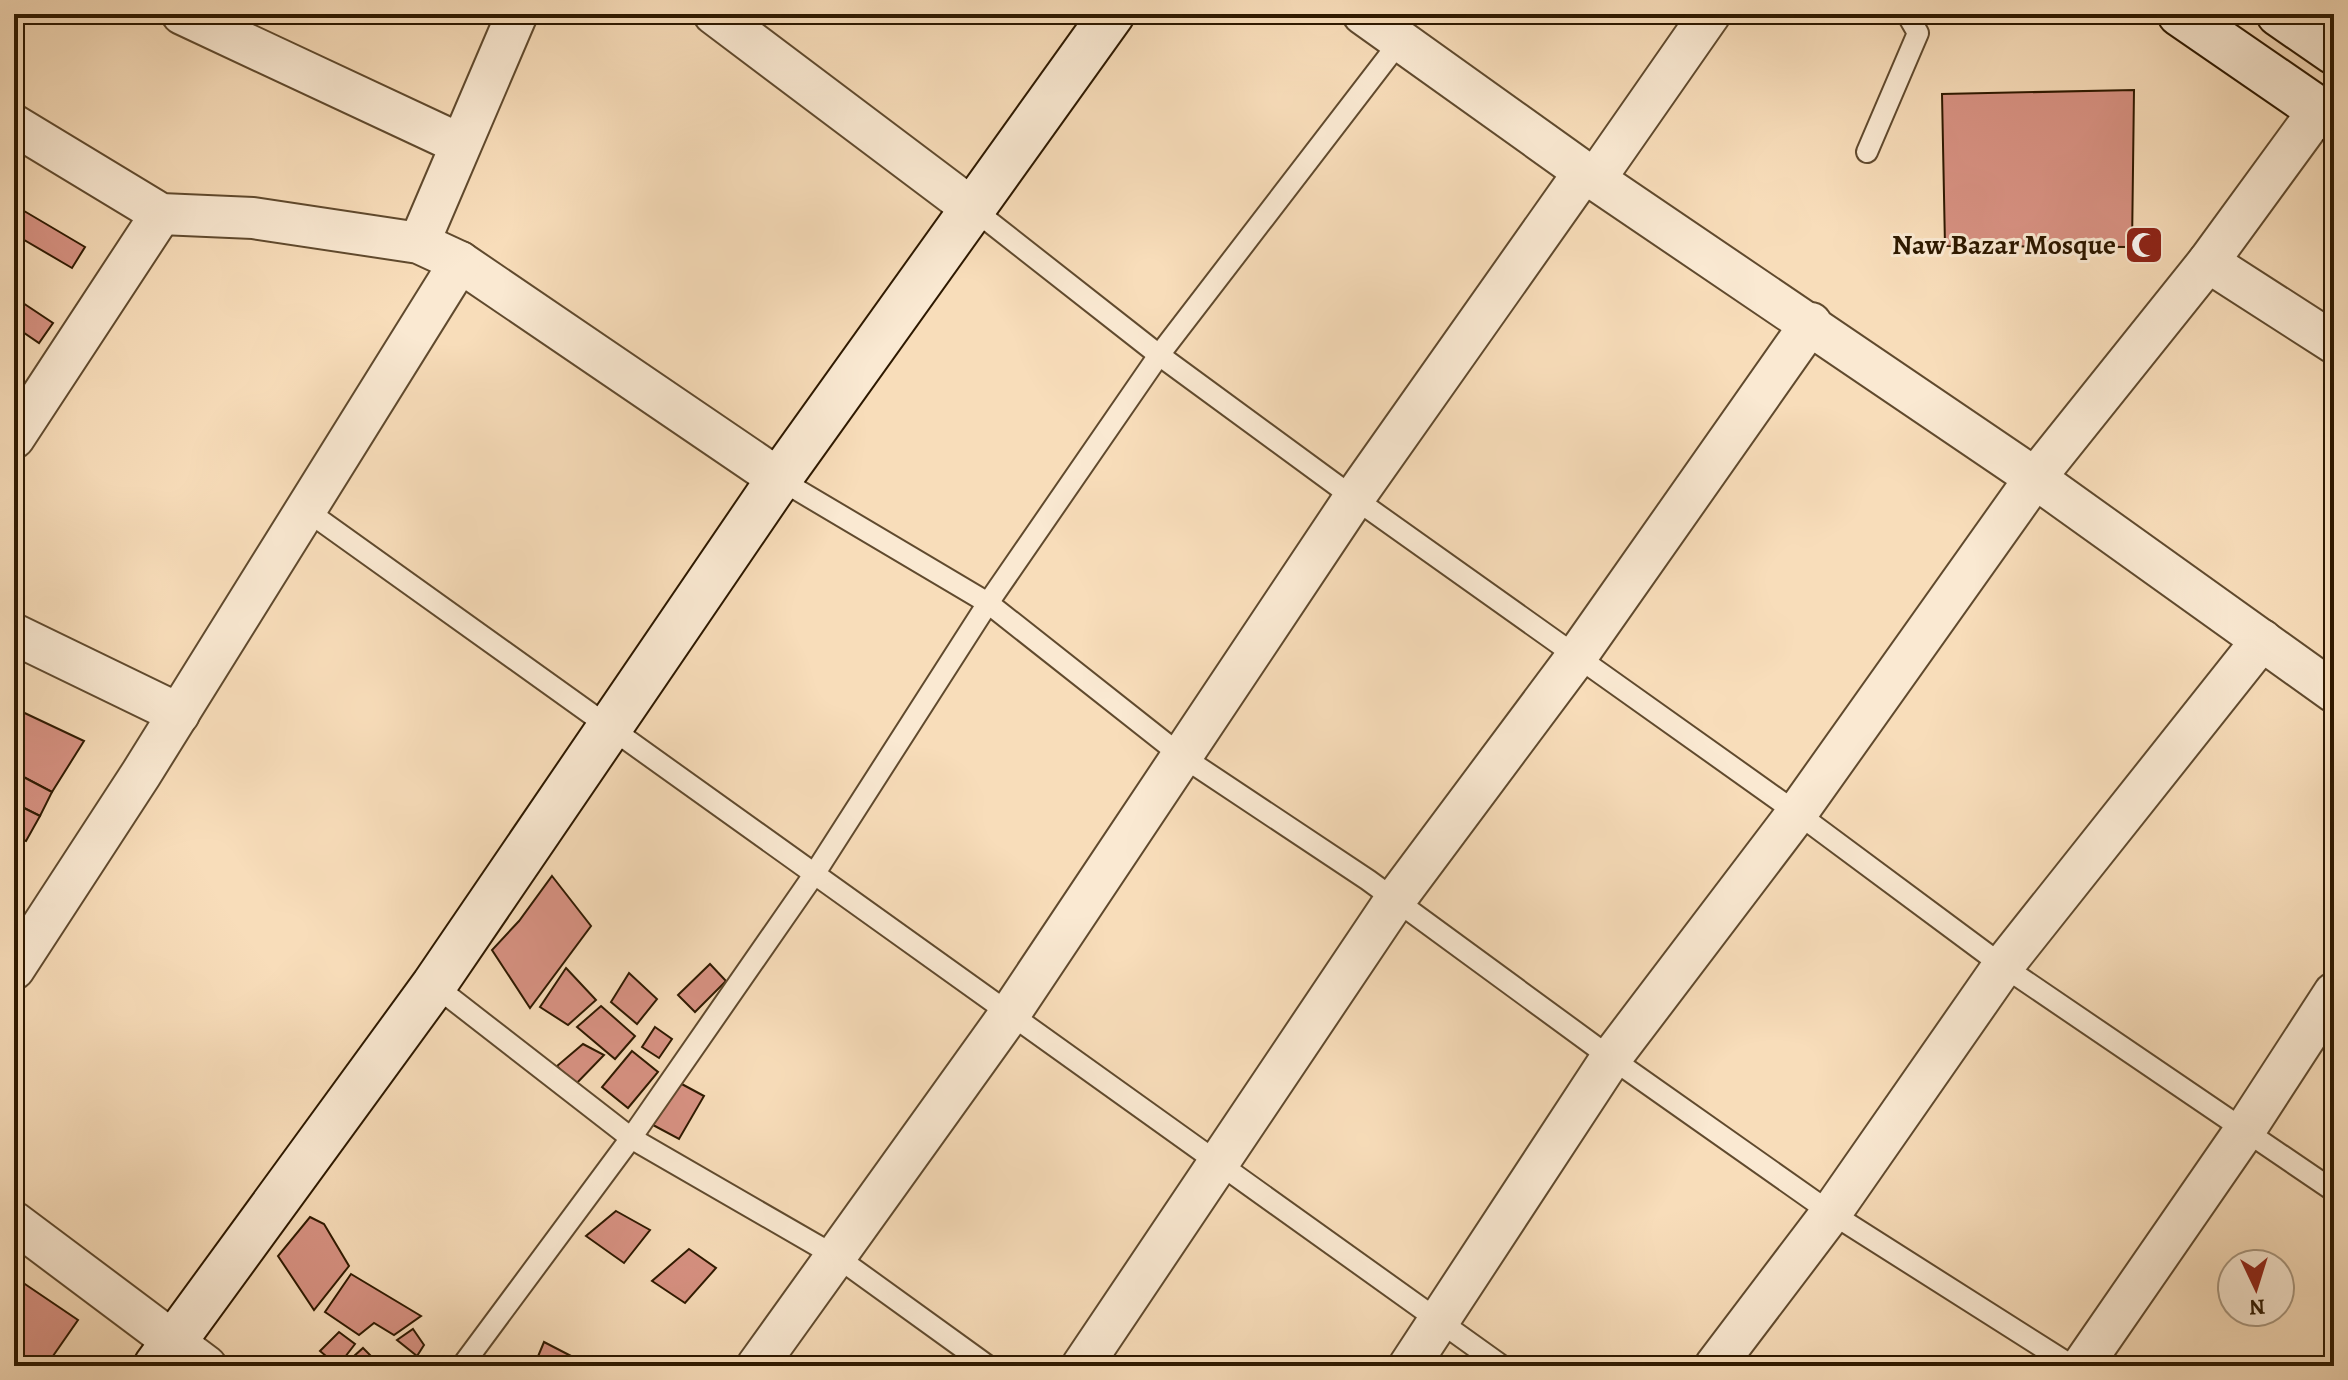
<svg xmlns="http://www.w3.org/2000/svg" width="2348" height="1380" viewBox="0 0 2348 1380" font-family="Alegreya,serif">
  <rect width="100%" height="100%" fill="#f8ddba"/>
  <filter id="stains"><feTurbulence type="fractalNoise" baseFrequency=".0025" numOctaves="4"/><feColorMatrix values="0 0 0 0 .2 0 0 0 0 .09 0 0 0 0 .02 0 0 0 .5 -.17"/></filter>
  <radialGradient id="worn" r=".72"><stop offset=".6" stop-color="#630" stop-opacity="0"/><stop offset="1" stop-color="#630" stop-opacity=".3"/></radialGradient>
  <g fill="#d89283" stroke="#2e1900" stroke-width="2">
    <path d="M2134 90 2132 247 1945 246 1942 94Z"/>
    <path d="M14 205 85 247 72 268 14 234Z"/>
    <path d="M14 297 53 323 39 343 14 326Z"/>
    <path d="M14 708 84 741 52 792 14 772Z"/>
    <path d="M14 772 52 792 40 816 14 803Z"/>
    <path d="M14 803 40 816 26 841 14 836Z"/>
    <path d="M552 876 591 926 530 1008 492 950 519 921Z"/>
    <path d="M710 964 726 981 695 1012 678 995Z"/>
    <path d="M566 968 596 1000 568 1025 540 1007Z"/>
    <path d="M629 973 657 999 637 1024 611 1002Z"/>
    <path d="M601 1006 635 1036 615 1059 577 1027Z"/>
    <path d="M655 1027 672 1039 659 1058 642 1047Z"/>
    <path d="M583 1044 604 1055 574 1086 557 1066Z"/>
    <path d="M632 1051 658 1072 628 1108 602 1087Z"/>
    <path d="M678 1082 704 1096 679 1139 653 1125Z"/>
    <path d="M616 1211 650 1230 624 1263 586 1236Z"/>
    <path d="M310 1217 324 1224 349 1266 314 1310 278 1256Z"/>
    <path d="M689 1249 716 1268 685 1303 652 1281Z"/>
    <path d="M351 1274 421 1316 394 1335 374 1323 359 1335 325 1312Z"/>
    <path d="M16 1278 78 1320 46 1366H24L14 1359Z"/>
    <path d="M413 1329 424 1345 417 1356 397 1340Z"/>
    <path d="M339 1332 355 1344 338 1366 320 1351Z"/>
    <path d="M544 1342 575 1358 571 1366H534Z"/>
    <path d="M363 1348 374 1359 369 1366H343Z"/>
  </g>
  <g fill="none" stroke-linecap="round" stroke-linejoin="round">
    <g stroke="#604a2e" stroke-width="24">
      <g id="lane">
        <path d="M1867 152 1918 33 1907 14"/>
        <path d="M973 209 1159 355 1354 498 1797 813 2003 966 2334 1191"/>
        <path d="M779 479 988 603 1183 757 1368 880 1611 1058 1831 1213 2072 1366"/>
        <path d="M306 510 1502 1366"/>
        <path d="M434 985 631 1138 837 1257 988 1366"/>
        <path d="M462 1366 631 1138 813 876 988 603 1159 355 1401 40"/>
      </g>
    </g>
    <g stroke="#604a2e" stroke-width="44">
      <g id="street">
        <path d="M182 14 460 144"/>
        <path d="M714 14 973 209"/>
        <path d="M1363 14 1584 172 2035 478 2334 692"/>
        <path d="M14 125 161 214 253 218 419 243 460 262 779 479"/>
        <path d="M1595 179 1710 14"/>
        <path d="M419 243 517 14"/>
        <path d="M2208 262 2334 343"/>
        <path d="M14 438 161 214"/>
        <path d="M14 634 179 714"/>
        <path d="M14 969 141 774 460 262"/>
        <path d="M14 1222 206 1366"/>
        <path d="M757 1366 1011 1012 1354 498 1584 172"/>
        <path d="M1082 1366 1395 900 1577 656 1811 323"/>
        <path d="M1409 1366 1611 1058 1797 813 2035 478 2208 262 2319 110"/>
        <path d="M1715 1366 1831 1213 2003 966 2262 640"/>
        <path d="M2082 1366 2245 1130 2334 993"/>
      </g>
    </g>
    <g stroke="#2e1900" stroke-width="48">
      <g id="secondary">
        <path d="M2180 14 2334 120"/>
        <path d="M2279 14 2334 52"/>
        <path d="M156 1366 434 985 779 479 1112 14"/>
      </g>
    </g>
    <use href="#lane" stroke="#fae9d2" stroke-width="20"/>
    <use href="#street" stroke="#fae9d2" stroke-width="40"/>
    <use href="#secondary" stroke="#fae9d2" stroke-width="44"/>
  </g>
  <defs>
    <g id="mosque-square" transform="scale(2)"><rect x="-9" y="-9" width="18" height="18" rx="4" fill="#8f2418" stroke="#fae9d2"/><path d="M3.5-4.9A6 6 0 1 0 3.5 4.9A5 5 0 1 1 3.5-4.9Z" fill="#fff"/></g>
  </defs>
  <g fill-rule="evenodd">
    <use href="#mosque-square" x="2144" y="245"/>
  </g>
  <g text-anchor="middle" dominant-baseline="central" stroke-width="6" stroke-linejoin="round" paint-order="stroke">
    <g font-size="28" font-weight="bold" fill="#2e1900" stroke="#fae9d2" text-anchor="end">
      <text x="2116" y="245">Naw Bazar Mosque</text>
    </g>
  </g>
  <rect width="2348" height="1380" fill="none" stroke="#f8ddba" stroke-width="48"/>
  <rect x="16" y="16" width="2316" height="1348" fill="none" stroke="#2e1900" stroke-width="4"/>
  <rect x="24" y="24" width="2300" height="1332" fill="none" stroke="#2e1900" stroke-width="2"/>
  <g transform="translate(2256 1288) rotate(176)"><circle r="38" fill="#fae9d2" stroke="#a8967e" stroke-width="2"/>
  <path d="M0-6L14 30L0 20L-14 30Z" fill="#8f2418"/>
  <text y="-12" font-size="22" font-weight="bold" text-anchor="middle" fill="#2e1900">N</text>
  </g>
  <rect width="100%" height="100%" filter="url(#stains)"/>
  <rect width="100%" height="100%" fill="url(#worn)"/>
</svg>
